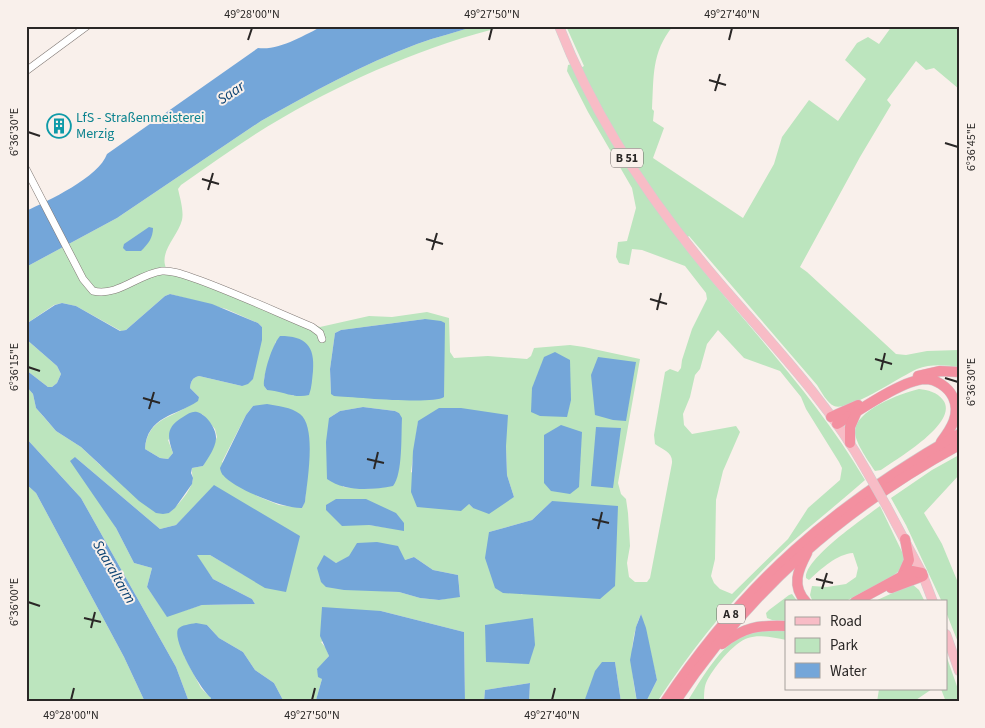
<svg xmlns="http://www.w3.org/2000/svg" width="985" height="728" viewBox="0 0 985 728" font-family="'Source Sans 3',sans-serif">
  <rect width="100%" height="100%" fill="#f9f0eb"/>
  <g fill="#bce5be" fill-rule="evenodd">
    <path d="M476 26H506C428 45 351 78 282 118 247 138 214 162 181 185L178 189C180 198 184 211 182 220 178 236 159 251 166 268L320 327 369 316 392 317 427 312 449 318 450 352 454 358 488 356 527 359 531 356 534 348 570 345 584 347 640 359 618 483 621 494 626 499 628 513 630 546 627 563 629 577 635 582H647L650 578 672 463C673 452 663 450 655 444L654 435 665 372 670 369 678 372 681 368 682 360 692 329 707 299 706 293 685 266 642 250 632 249 629 265 619 263 616 257 618 242 627 241 636 208 632 188 588 112 567 71 568 65 572 64 575 71 584 66 566 26H673C651 53 654 77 652 109L654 111 653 121 664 128 653 158 743 218 774 164 782 137 809 100 838 121 866 79 845 60 857 43 868 37 879 44 892 26H959V89L934 68 926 70 916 61 887 100 891 105 860 157 800 267 807 272 896 354 906 355 927 351 959 350V367C945 365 930 364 917 369 901 376 849 412 834 406 827 403 821 391 817 385L689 236 681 243C743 322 814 393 865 480 836 506 804 530 776 557 730 601 692 649 657 702H646L657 680 641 614C628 643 631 672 637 702H621L615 662 587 696 584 702H529L530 683 485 690 484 702H465L464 632 381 611 321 642 326 648 329 656 317 670 322 679 316 700 319 702H284L274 683 255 670 243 652 219 638 207 625 184 656 201 688 211 698V700L189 702 176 667 81 498 26 438V386L33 394 36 408 56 431 81 447 100 465 169 513C177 506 189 493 192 483 194 478 191 473 192 468L203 466 217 437 215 429 202 414 168 440 173 453 168 459 160 458 145 449C148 413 180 419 199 397L190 388C191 381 192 378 199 376L242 386 262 327 258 323 226 309 170 294 165 296 126 330 121 331 76 306 62 303 54 305 26 324V267L117 218 261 121C311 93 363 64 417 44 436 37 457 32 476 26ZM425 319 331 394 330 369 335 333 341 330ZM718 330 744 358 780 371 801 397 806 409 839 462 842 468 840 480 808 508 788 539 732 594 720 589 714 583 711 576 715 559 716 500 723 471 740 432 736 426 692 434 684 425 683 414 690 397 695 375 700 369 707 344ZM276 341 294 396 278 390H267L264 386V378ZM253 406 309 455 305 501 302 508 279 505 257 496 222 462 246 415ZM363 407 395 411 399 413 384 487 366 489 343 487 329 418 340 411ZM418 422 506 446 507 475 514 497 473 508 469 504 411 472ZM75 457 160 529 176 525 214 486 244 575 210 555H196L213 579 252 599 255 604 202 605 167 616 147 587 152 568 134 563 116 528ZM552 501 522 595 489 532 532 520ZM335 518 404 523V530L369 525H342ZM324 556 336 563 349 557 405 560 414 557 433 570 458 575 460 596 439 600 420 598 399 592 372 590Z"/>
    <path d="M26 339 57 366 61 374 57 383 52 387H48L26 370Z"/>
    <path d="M919 389C928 390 937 392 943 400 960 422 897 459 881 470L875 471C869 462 856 444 855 433 853 411 901 393 919 389Z"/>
    <path d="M959 455V475L924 513 942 544 959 585V645L946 612V602H942L906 525 891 498 932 470Z"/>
    <path d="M26 484 36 493 124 657 145 702H26Z"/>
    <path d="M880 506 905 558 902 568 892 577 844 602H817L812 600 810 595 812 586 827 587 846 584 856 577 858 568 853 553C837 554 821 569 809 580L806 578C804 559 864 518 880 506Z"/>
    <path d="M912 584 919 590 925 602H873Z"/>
    <path d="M792 594 798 602H786V621L772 620 767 618 766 613 769 610 789 595Z"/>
    <path d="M759 630H786V640C774 638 760 634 748 638 734 642 712 669 706 683 704 688 704 696 704 702H687C700 681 717 651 738 638 744 634 752 632 759 630Z"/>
    <path d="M946 655 959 692V702H946L941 689H946Z"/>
    <path d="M879 689H932L913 702H877Z"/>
  </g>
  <g fill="#74a6d9">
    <path d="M323 26H476C457 32 436 37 417 44 363 64 311 93 261 121L117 218 26 267V211C48 201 99 177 107 154L258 48C279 51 304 35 323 26Z"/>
    <path d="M149 227 153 228C153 238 148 244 141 251H126L123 248 124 244Z"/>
    <path d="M170 294 212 304 258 323 262 327V340L253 379 248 384 242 386 199 376C192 378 191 381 190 388L199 397 198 401C176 416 147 416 145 449L160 458 168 459 173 453C167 436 166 427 183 417 188 414 192 411 197 412 206 414 217 429 216 439 215 449 208 458 203 466L192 468 191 473 193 478 192 484 175 508 169 513 163 514 156 513 139 501 81 447 56 431 44 417 36 408 33 394 26 386V370L48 387H52L57 383 61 374 57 366 26 339V324L55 305 62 303 76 306 120 331 126 330 165 296Z"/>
    <path d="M425 319 441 321 445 323 444 397C432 405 353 397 334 396L331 394 330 369 335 333 341 330Z"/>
    <path d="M280 336C306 336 315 346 313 371 312 379 312 387 309 395 295 399 282 391 267 390L264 386C263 374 272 345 280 336Z"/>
    <path d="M555 352 570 360 571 400 567 417 540 416 531 412 532 388 544 357Z"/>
    <path d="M598 357 636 362 626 421 613 420 595 415 591 375Z"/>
    <path d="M267 404C278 406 291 407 300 414 317 427 307 482 305 502L302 508C285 509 234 489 223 475 222 475 220 469 220 468L246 415 253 406Z"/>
    <path d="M363 407 395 411 399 413 402 418C401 434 403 474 393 486 372 490 345 492 327 479L326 442 329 418 340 411Z"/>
    <path d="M439 408H461L508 415 506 446 507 475 514 497 489 514 473 508 469 504 461 511 417 507 411 492 413 451 418 421Z"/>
    <path d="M561 425 582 432 579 487 570 494 551 491 544 483V435Z"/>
    <path d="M596 427 621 428 613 488 591 486Z"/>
    <path d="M26 438 81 498 176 667 189 702H145L124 657 36 493 26 484Z"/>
    <path d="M75 457 160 529 176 525 214 485 300 536 286 592 265 588 210 555H197L213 579 252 599 255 604 202 605 167 617 147 587 152 568 134 563 116 528 70 461Z"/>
    <path d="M336 499H366L396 513 404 523V531L369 525 342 526 326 510V505Z"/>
    <path d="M552 501 618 506 615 586 600 599 503 593 495 588 485 558 489 532 532 520Z"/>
    <path d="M377 542 398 546 405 560 414 557 433 570 458 575 460 597 439 600 420 598 399 592 344 590 326 587 321 582 317 568 324 555 336 563 349 556 357 543Z"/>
    <path d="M322 607 381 611 464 632 465 702H319L316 700 322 679 318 677 317 669 329 656 320 636Z"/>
    <path d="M641 614 646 628 657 680 646 702H637L630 660 636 627Z"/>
    <path d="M533 618 535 645 529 664 486 662 485 625Z"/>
    <path d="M196 623 207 625 219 638 243 652 255 670 274 683 284 702H210L211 698C201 690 172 641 178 629 181 625 191 624 196 623Z"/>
    <path d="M602 662H615L621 702H584L595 671Z"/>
    <path d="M530 683 529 702H484L485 690Z"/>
  </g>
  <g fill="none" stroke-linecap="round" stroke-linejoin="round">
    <g stroke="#817975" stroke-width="8">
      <g id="minor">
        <path d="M26 71 87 26"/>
        <path d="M26 169 83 279 93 291C118 297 138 274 162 271 174 270 187 276 199 280 237 294 274 311 312 327L320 333 322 339"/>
      </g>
    </g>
    <g stroke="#d0cfcf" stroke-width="10">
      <g id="major">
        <path d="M559 26C595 119 653 205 717 280 769 341 827 400 866 470"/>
        <path d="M887 507 922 573 933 602"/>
        <path d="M946 634 959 671"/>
      </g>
    </g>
    <g stroke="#d0cfcf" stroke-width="11">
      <g id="highway">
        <path d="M918 376 940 371 959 372"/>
        <path d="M831 417 858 405"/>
        <path d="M837 424C857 412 902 380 925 379 936 379 948 387 953 397 961 414 951 429 941 442"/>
        <path d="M850 443V427L856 413"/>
        <path d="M902 576 909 560 905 539"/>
        <path d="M891 588 923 576"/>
        <path d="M806 602C791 586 798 570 807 553"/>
        <path d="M855 602 912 571 922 573"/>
        <path d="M722 644C744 627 758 625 786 626"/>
        <path d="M665 702C745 582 834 505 959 434"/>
        <path d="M675 702C749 591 842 509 959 445"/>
      </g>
    </g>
    <use href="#minor" stroke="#fff" stroke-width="7"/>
    <use href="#major" stroke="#f8bcc6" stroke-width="9"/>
    <use href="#highway" stroke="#f390a0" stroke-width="10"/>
    <g stroke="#d0cfcf" stroke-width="10" stroke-linecap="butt">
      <path id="major-bridge" d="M866 470 887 507"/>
    </g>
    <use href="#major-bridge" stroke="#f8bcc6" stroke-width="9"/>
  </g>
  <path fill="none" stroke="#2a2726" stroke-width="2" d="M248 40 252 28M489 40 492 28M729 40 732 28M709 80 726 85M715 91 720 74M28 132 40 136M945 143 958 147M202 179 219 184M208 190 213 173M426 239 443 244M432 250 437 233M650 299 667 304M657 310 661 293M875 359 892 364M28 367 40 371M881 370 885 353M945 378 958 382M143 398 160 403M149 409 154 392M367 459 384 463M374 469 378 452M592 519 609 523M598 529 602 512M816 579 833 583M822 589 827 573M28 602 40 606M84 618 101 622M91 628 95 612M71 700 74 688M312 700 315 688M552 700 555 688"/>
  <defs>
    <g id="building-ring" transform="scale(1.25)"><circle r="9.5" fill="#f9f0eb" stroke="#0f9aa8" stroke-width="1.5"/><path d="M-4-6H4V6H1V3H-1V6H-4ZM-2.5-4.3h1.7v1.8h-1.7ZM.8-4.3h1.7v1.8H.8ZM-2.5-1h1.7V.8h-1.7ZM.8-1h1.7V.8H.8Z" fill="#0f9aa8"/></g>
  </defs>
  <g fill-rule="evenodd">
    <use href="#building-ring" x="59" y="126"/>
  </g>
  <g text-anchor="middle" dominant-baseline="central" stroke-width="4" stroke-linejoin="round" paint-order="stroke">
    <g fill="#f9f0eb" stroke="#686361" stroke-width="1">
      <rect x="611" y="148.5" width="32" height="19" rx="4"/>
      <rect x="717" y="604.5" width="28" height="19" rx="4"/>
    </g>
    <g font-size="12" font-weight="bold" fill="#2a2726">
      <text x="627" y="158">B 51</text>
      <text x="731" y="614">A 8</text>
    </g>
    <g font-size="14" fill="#0d838f" stroke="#f9f0eb" text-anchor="start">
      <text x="76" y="118">LfS - Straßenmeisterei<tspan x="76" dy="16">Merzig</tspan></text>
    </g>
    <g font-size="15" font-style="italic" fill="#0c4373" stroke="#f9f0eb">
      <text transform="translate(231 93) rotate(-34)">Saar</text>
      <text transform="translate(114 572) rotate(60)">Saaraltarm</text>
    </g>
  </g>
  <rect width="985" height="728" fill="none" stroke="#f9f0eb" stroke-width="55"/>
  <rect x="785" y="600" width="162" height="90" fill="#f9f0eb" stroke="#a6a09c"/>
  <rect x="795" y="617" width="25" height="8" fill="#f8bcc6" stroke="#a6a09c"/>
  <text x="830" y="626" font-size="15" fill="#2a2726">Road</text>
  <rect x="795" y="638" width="25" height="15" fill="#bce5be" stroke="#a6a09c"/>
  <text x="830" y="650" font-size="15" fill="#2a2726">Park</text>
  <rect x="795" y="663" width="25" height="15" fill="#74a6d9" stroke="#a6a09c"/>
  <text x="830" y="676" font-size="15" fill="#2a2726">Water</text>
  <rect x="28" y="28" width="930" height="672" fill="none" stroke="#2a2726" stroke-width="2"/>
  <g font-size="12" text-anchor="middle" fill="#2a2726">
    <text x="252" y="18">49°28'00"N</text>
    <text x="492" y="18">49°27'50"N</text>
    <text x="732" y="18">49°27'40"N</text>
    <text transform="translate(14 132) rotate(-90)" y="4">6°36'30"E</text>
    <text transform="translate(971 147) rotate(-90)" y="4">6°36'45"E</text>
    <text transform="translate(14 367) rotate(-90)" y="4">6°36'15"E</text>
    <text transform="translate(971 382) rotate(-90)" y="4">6°36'30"E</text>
    <text transform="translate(14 602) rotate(-90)" y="4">6°36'00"E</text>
    <text x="71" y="719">49°28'00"N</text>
    <text x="312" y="719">49°27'50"N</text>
    <text x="552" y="719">49°27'40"N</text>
  </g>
</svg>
